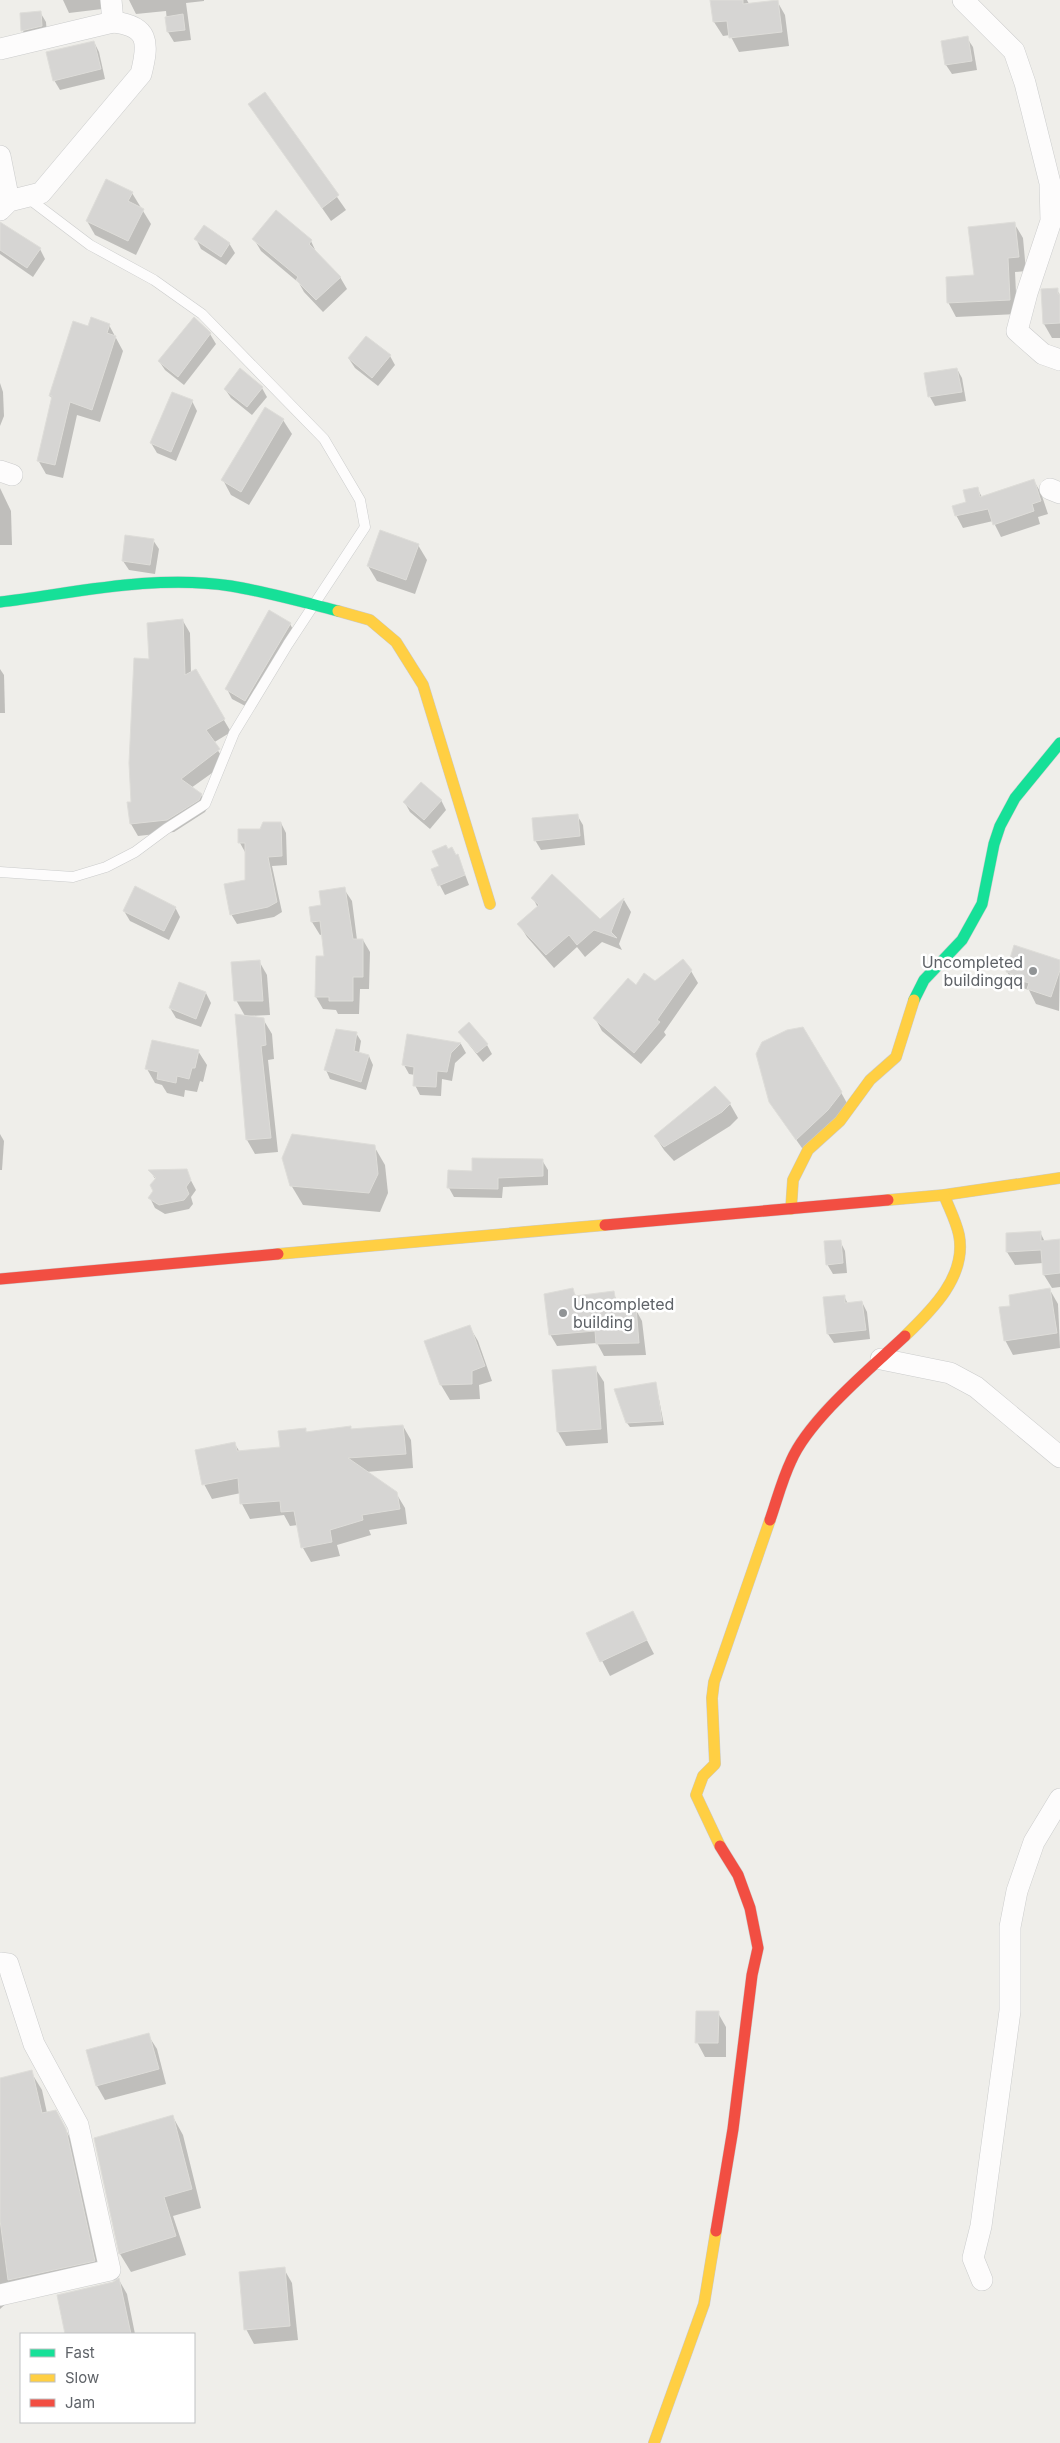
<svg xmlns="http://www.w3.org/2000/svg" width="1060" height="2443" viewBox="0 0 1060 2443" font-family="Inter,sans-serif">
  <rect width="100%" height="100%" fill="#efeeea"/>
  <g fill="#0003">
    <path d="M63 0H101L102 9 69 13Z"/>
    <path d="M129 0H204V1L186 3 191 40 174 42 168 32 166 11 136 14Z"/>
    <path d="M712 0H747L749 4 777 1 785 15 789 46 739 52 730 35 723 36 714 22Z"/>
    <path d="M40 12 46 22 47 35 28 40 23 31 21 14Z"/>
    <path d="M967 38 973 47 977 70 952 74 946 65Z"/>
    <path d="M94 42 99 52 105 79 60 90 54 80Z"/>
    <path d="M265 93 346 210 331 221 250 104Z"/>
    <path d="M132 193 151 224 136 255 95 235 87 221Z"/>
    <path d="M1014 223 1023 238 1026 271 1015 272 1017 314 956 317 948 302 975 276Z"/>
    <path d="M0 232 40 249 45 259 33 277 0 254Z"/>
    <path d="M196 239 229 243 235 253 226 265 201 249Z"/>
    <path d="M254 239 311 241 317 254 340 277 347 289 323 312 304 292 299 283 261 251Z"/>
    <path d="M1057 290 1060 295V338H1052L1044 324Z"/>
    <path d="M194 319 210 334 216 344 184 385 165 370 159 361Z"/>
    <path d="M109 325 123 351 100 422 77 415 63 478 46 474 38 460 52 399 50 396 89 328Z"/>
    <path d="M390 356 395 365 378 386 355 368 349 359Z"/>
    <path d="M957 369 962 378 966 401 935 406 930 397Z"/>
    <path d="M0 383 3 392 4 416 0 426Z"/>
    <path d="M262 388 267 397 252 415 231 398 225 389Z"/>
    <path d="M192 401 197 411 176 461 157 453 151 443Z"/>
    <path d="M283 420 292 434 249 505 231 495 223 480Z"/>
    <path d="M1034 481 1041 493 1048 514 1038 517 1040 524 1001 537 993 521 963 528 956 515 977 488 982 497Z"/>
    <path d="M0 488 11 511 12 545H0Z"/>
    <path d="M153 540 159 549 155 574 129 570 123 561Z"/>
    <path d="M418 545 427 560 415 594 377 581 368 566Z"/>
    <path d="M269 612 290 624 295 633 251 709 232 699 227 689Z"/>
    <path d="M183 621 190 633 191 673 195 671 231 732 213 743 226 763 191 788 201 795 208 807 205 812 174 832 138 836 131 824 150 660Z"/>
    <path d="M0 669 4 675 5 713H0Z"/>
    <path d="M441 800 446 810 430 829 410 812 405 803Z"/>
    <path d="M577 815 583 825 585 845 541 850 535 840Z"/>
    <path d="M281 823 286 833 287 865 272 866 282 912 274 917 237 924 231 914 246 881 245 852 240 843V830H261Z"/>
    <path d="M458 856 469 885 445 895 432 870Z"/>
    <path d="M344 889 352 901 357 940H363L370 952 369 989H360L359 1014H338L336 1010 323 1009 316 997 326 957 323 934 320 935 312 922 310 908 322 906Z"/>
    <path d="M533 898 600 921 624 900 631 912 619 944 622 950 602 942 585 957 577 947 554 968 527 937 519 924 538 908Z"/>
    <path d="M175 907 180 917 169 940 130 921 124 911Z"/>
    <path d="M259 961 267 975 270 1015 245 1016 236 1000Z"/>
    <path d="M1060 961 1059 1011 1036 1004 1029 990 1016 986 1007 972Z"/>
    <path d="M691 971 698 983 664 1032 666 1035 641 1064 602 1031 595 1018 637 987Z"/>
    <path d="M206 993 211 1003 201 1027 176 1018 170 1008Z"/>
    <path d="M263 1019 272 1034 274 1059 268 1060 278 1152 255 1154 247 1140Z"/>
    <path d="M459 1032 487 1045 492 1054 483 1062Z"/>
    <path d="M356 1033 361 1041 359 1053 369 1056 373 1065 366 1090 330 1079 326 1070Z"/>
    <path d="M408 1036 461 1044 466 1053 455 1063 452 1081 442 1079 441 1096 420 1095 415 1085V1075L409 1074 404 1065Z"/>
    <path d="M198 1051 207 1065 203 1082 200 1081 197 1092 185 1090 184 1097 167 1093 162 1085 155 1083 147 1069Z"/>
    <path d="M828 1069 848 1105 804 1151 777 1112Z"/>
    <path d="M730 1104 738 1118 730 1126 674 1161 664 1150 655 1136Z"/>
    <path d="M0 1134 4 1141 2 1170H0Z"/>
    <path d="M374 1146 385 1165 388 1193 380 1212 303 1205 291 1185Z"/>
    <path d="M542 1160 548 1170V1185L503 1187 502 1198 454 1197 449 1188 473 1172Z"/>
    <path d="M150 1171H186L196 1190 191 1197 193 1204 189 1209 165 1214 155 1208 150 1198 154 1191 156 1180Z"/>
    <path d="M1040 1232 1045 1242 1060 1240V1287L1052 1288 1044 1275 1043 1263 1015 1265 1007 1252Z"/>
    <path d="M840 1241 845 1251 847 1273 833 1274 827 1264Z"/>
    <path d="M572 1290 577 1297 613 1292 621 1310 635 1308 642 1321 646 1355 604 1356 597 1343 557 1346 550 1334Z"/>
    <path d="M1050 1290 1058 1304 1060 1348 1013 1355 1005 1340 1012 1307Z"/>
    <path d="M844 1296 848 1304 862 1302 867 1312 870 1339 834 1343 828 1334 824 1298Z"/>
    <path d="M469 1326 478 1341 492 1381 479 1385 480 1399 450 1400 441 1385 426 1342Z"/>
    <path d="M595 1368 604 1382 608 1443 566 1446 558 1432Z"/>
    <path d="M656 1384 664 1425 630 1427 627 1423Z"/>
    <path d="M403 1426 411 1440 413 1468 366 1472 396 1493 405 1508 407 1524 369 1530 371 1535 337 1545 340 1556 311 1562 303 1548 298 1525 290 1526 284 1515 250 1519 242 1504 241 1493 212 1499 204 1484 234 1443 240 1452 282 1448 305 1429 307 1433Z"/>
    <path d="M633 1613 654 1654 610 1676 588 1634Z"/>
    <path d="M718 2013 726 2027V2057H705L697 2042Z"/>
    <path d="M148 2035 157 2049 166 2084 105 2100 97 2086 87 2051Z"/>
    <path d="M31 2072 42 2090 47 2113 66 2130 76 2150 105 2279 8 2302 0 2309V2080Z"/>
    <path d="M173 2117 183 2135 201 2208 173 2216 186 2255 131 2272 120 2254 95 2139Z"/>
    <path d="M284 2269 292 2283 298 2340 254 2344 246 2329Z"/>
    <path d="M119 2280 127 2294 135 2334H66L58 2296 113 2283Z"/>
  </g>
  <g fill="#d6d5d3" stroke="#deddd9">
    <path d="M710 0H743V4L778 0 782 32 729 38 727 21 713 22Z"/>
    <path d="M41 11 42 26 21 31 20 13Z"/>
    <path d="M183 14 185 30 167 32 165 17Z"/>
    <path d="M968 36 972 61 945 65 941 41Z"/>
    <path d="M94 41 101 69 53 81 46 52Z"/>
    <path d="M265 92 339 195 322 208 248 104Z"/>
    <path d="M106 179 133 192 128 201 144 209 128 241 86 221Z"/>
    <path d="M276 210 312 240 309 244 341 277 316 300 296 280 298 277 252 239Z"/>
    <path d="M0 222 41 248 27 268 0 250Z"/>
    <path d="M1015 222 1019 257 1008 258 1010 300 947 303 946 277 974 275 968 227Z"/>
    <path d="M204 225 230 243 221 257 194 239Z"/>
    <path d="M1058 288V294H1060V323L1043 324 1041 289Z"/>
    <path d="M91 317 110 324 107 333 116 336 92 410 70 402 55 465 37 461 52 396H49L73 321 88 326Z"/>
    <path d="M194 317 211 333 178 377 158 361Z"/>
    <path d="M366 336 391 355 372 378 348 358Z"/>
    <path d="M240 368 263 387 247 407 224 389Z"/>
    <path d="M957 368 962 392 928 397 924 373Z"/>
    <path d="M172 392 193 400 171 452 150 443Z"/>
    <path d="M265 407 284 419 241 492 221 480Z"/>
    <path d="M1034 479 1041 501 1032 504 1034 511 993 525 988 509 955 516 952 506 966 502 963 490 978 487 980 497Z"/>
    <path d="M380 530 419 544 406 580 367 566Z"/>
    <path d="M125 535 154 539 150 565 122 561Z"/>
    <path d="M269 610 291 623 245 701 225 689Z"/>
    <path d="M183 619 185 675 196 669 225 719 206 730 220 749 181 779 202 794 199 800 167 820 130 824 127 802H131L129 763 134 658 149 659 147 623Z"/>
    <path d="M421 782 442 800 424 820 403 802Z"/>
    <path d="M578 814 580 836 534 841 532 818Z"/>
    <path d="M263 822H281L282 856 268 857 277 902 268 907 230 915 224 884 245 880V843H238V829H260Z"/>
    <path d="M446 845 448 849 452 847 456 855 458 854 465 875 438 886 431 869 439 866 432 851Z"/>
    <path d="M552 874 600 919 624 898 611 932 617 938 594 930 577 945 569 935 546 955 517 924 539 905 531 898Z"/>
    <path d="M135 886 176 907 164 931 123 911Z"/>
    <path d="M345 887 353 939H363V977H353V1001H329V997H315L316 956H324L320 921 311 922 309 907 321 905 319 891Z"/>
    <path d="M1014 945 1060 960V970L1051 997 1027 989 1029 983 1022 981 1023 977 1006 972Z"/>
    <path d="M683 959 692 970 657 1020 660 1022 634 1053 593 1018 628 978 636 985 644 973 655 981Z"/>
    <path d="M260 960 263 1001H234L231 962Z"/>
    <path d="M179 982 206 992 196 1019 169 1008Z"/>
    <path d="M235 1014 264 1018 266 1045 261 1046 271 1138 246 1140Z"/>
    <path d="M469 1022 488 1044 477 1053 458 1032Z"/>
    <path d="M803 1027 842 1092 828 1110 796 1140 769 1102 756 1054 762 1042 787 1030Z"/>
    <path d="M336 1029 357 1032 354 1051 369 1055 361 1082 324 1070Z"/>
    <path d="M407 1034 461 1043 451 1053 447 1072 437 1071 436 1087 413 1086 414 1067 402 1065Z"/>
    <path d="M152 1040 199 1050 195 1068H192L189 1079 177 1076 176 1083 157 1079 158 1072 145 1069Z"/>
    <path d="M715 1086 731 1103 722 1112 664 1147 654 1136Z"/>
    <path d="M292 1134 375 1145 378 1174 369 1193 290 1186 282 1158Z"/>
    <path d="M472 1158 543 1159V1176L498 1178V1189L447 1188 448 1170 472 1171Z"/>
    <path d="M187 1169 191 1180 186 1187 189 1194 184 1200 159 1205 148 1198 153 1191 150 1185 156 1178 148 1170Z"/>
    <path d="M1041 1231V1241L1060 1239V1273L1043 1275 1041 1250 1006 1252V1233Z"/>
    <path d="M841 1240 843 1263 826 1265 824 1241Z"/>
    <path d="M573 1288 575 1296 614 1291 617 1310 636 1307 639 1343 596 1344 595 1331 549 1335 544 1294Z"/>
    <path d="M1050 1288 1057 1333 1004 1341 999 1307 1010 1306 1009 1295Z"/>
    <path d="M845 1295V1303L862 1301 866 1330 827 1334 823 1297Z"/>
    <path d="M470 1325 485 1366 472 1371V1384L440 1385 424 1341Z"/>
    <path d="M596 1366 601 1429 557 1432 552 1370Z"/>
    <path d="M656 1382 662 1421 626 1423 614 1389Z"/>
    <path d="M403 1425 406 1454 348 1458 397 1492 400 1509 362 1515 363 1520 330 1530 332 1542 301 1548 294 1511 281 1512 280 1501 240 1504 238 1478 202 1485 195 1450 235 1442 237 1451 280 1447 278 1431 306 1428V1432L351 1426V1429Z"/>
    <path d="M633 1611 647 1640 600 1662 586 1633Z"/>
    <path d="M696 2011H719L718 2043H695Z"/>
    <path d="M149 2033 159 2069 96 2086 86 2050Z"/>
    <path d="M32 2070 42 2113 56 2110 66 2129 95 2261 8 2280 0 2220V2078Z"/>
    <path d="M173 2115 192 2189 164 2197 176 2236 119 2254 94 2138Z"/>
    <path d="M285 2267 290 2326 244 2330 239 2272Z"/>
    <path d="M119 2278 131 2334H65L57 2295 113 2282Z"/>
  </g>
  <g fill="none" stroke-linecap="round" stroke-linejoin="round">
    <g stroke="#cbcccc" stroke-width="11">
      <path id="lane" d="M0 872 73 877 106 867 135 852 166 829 205 804 234 733 288 644 365 527 360 500 324 439 202 314 154 280 90 245 28 198"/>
    </g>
    <g stroke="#cbcccc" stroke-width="22">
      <g id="street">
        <path d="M963 0 1014 51 1025 83 1050 183 1051 221 1027 293 1017 331 1043 354 1060 360"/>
        <path d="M0 49 113 22"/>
        <path d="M0 156 9 201"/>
        <path d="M0 210 9 201 41 193 141 74C149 42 149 26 113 22L111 0"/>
        <path d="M0 471 12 475"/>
        <path d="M1050 489 1060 493"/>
        <path d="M881 1359 950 1373 976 1387 1060 1457"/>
        <path d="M0 1963 8 1964 34 2044 78 2125 110 2270 0 2295"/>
        <path d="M982 2280 973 2258 981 2226 1010 2011V1927L1017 1891 1034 1842 1060 1799"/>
      </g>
    </g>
    <g stroke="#cacacb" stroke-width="12">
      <g id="fast">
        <path d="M0 602C75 593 155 574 231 586 267 592 303 602 338 611"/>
        <path d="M914 1000 924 980 962 940 982 904 994 844 1000 826 1015 798 1060 743"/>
      </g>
    </g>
    <g stroke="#cacacb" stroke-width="12">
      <g id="slow">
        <path d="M338 611 370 620 396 642 423 685 490 904"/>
        <path d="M888 1200 944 1195 1060 1178"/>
        <path d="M791 1209 793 1180 808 1150 840 1121 870 1080 896 1057 914 1000"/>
        <path d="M278 1254 605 1225"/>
        <path d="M905 1336C932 1310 967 1276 959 1235 956 1221 949 1208 944 1195"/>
        <path d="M720 1846 696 1795 703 1776 715 1764 712 1698 714 1682 770 1520"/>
        <path d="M654 2443 704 2304 716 2231"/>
      </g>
    </g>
    <g stroke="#cacacb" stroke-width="12">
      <g id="jam">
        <path d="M605 1225 888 1200"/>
        <path d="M0 1279 278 1254"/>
        <path d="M770 1520C777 1500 782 1480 791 1461 809 1419 871 1368 905 1336"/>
        <path d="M716 2231 733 2129 752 1975 758 1948 750 1908 738 1875 720 1846"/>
      </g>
    </g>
    <use href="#lane" stroke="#fdfcfc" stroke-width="10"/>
    <use href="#street" stroke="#fdfcfc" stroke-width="21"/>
    <use href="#fast" stroke="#16e098" stroke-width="11"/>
    <use href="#slow" stroke="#ffcf43" stroke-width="11"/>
    <use href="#jam" stroke="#f24e42" stroke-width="11"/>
  </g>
  <g fill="#919496" stroke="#fff" stroke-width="2">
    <circle cx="1033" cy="971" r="5"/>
    <circle cx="563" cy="1313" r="5"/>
  </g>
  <g text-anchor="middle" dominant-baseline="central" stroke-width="5" stroke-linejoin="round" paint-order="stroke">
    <g font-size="16" fill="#5f6368" stroke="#fff" text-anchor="end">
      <text x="1023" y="962">Uncompleted<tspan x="1023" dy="18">buildingqq</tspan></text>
      <text x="573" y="1304" text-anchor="start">Uncompleted<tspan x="573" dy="18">building</tspan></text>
    </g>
  </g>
  <rect x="20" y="2333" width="175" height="90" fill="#ffffff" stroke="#bfc1c3"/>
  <rect x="30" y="2349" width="25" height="8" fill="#16e098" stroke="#bfc1c3"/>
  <text x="65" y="2358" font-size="15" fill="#5f6368">Fast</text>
  <rect x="30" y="2374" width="25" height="8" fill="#ffcf43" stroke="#bfc1c3"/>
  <text x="65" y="2383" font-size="15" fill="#5f6368">Slow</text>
  <rect x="30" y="2399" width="25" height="8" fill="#f24e42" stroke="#bfc1c3"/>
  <text x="65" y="2408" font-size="15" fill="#5f6368">Jam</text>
</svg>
